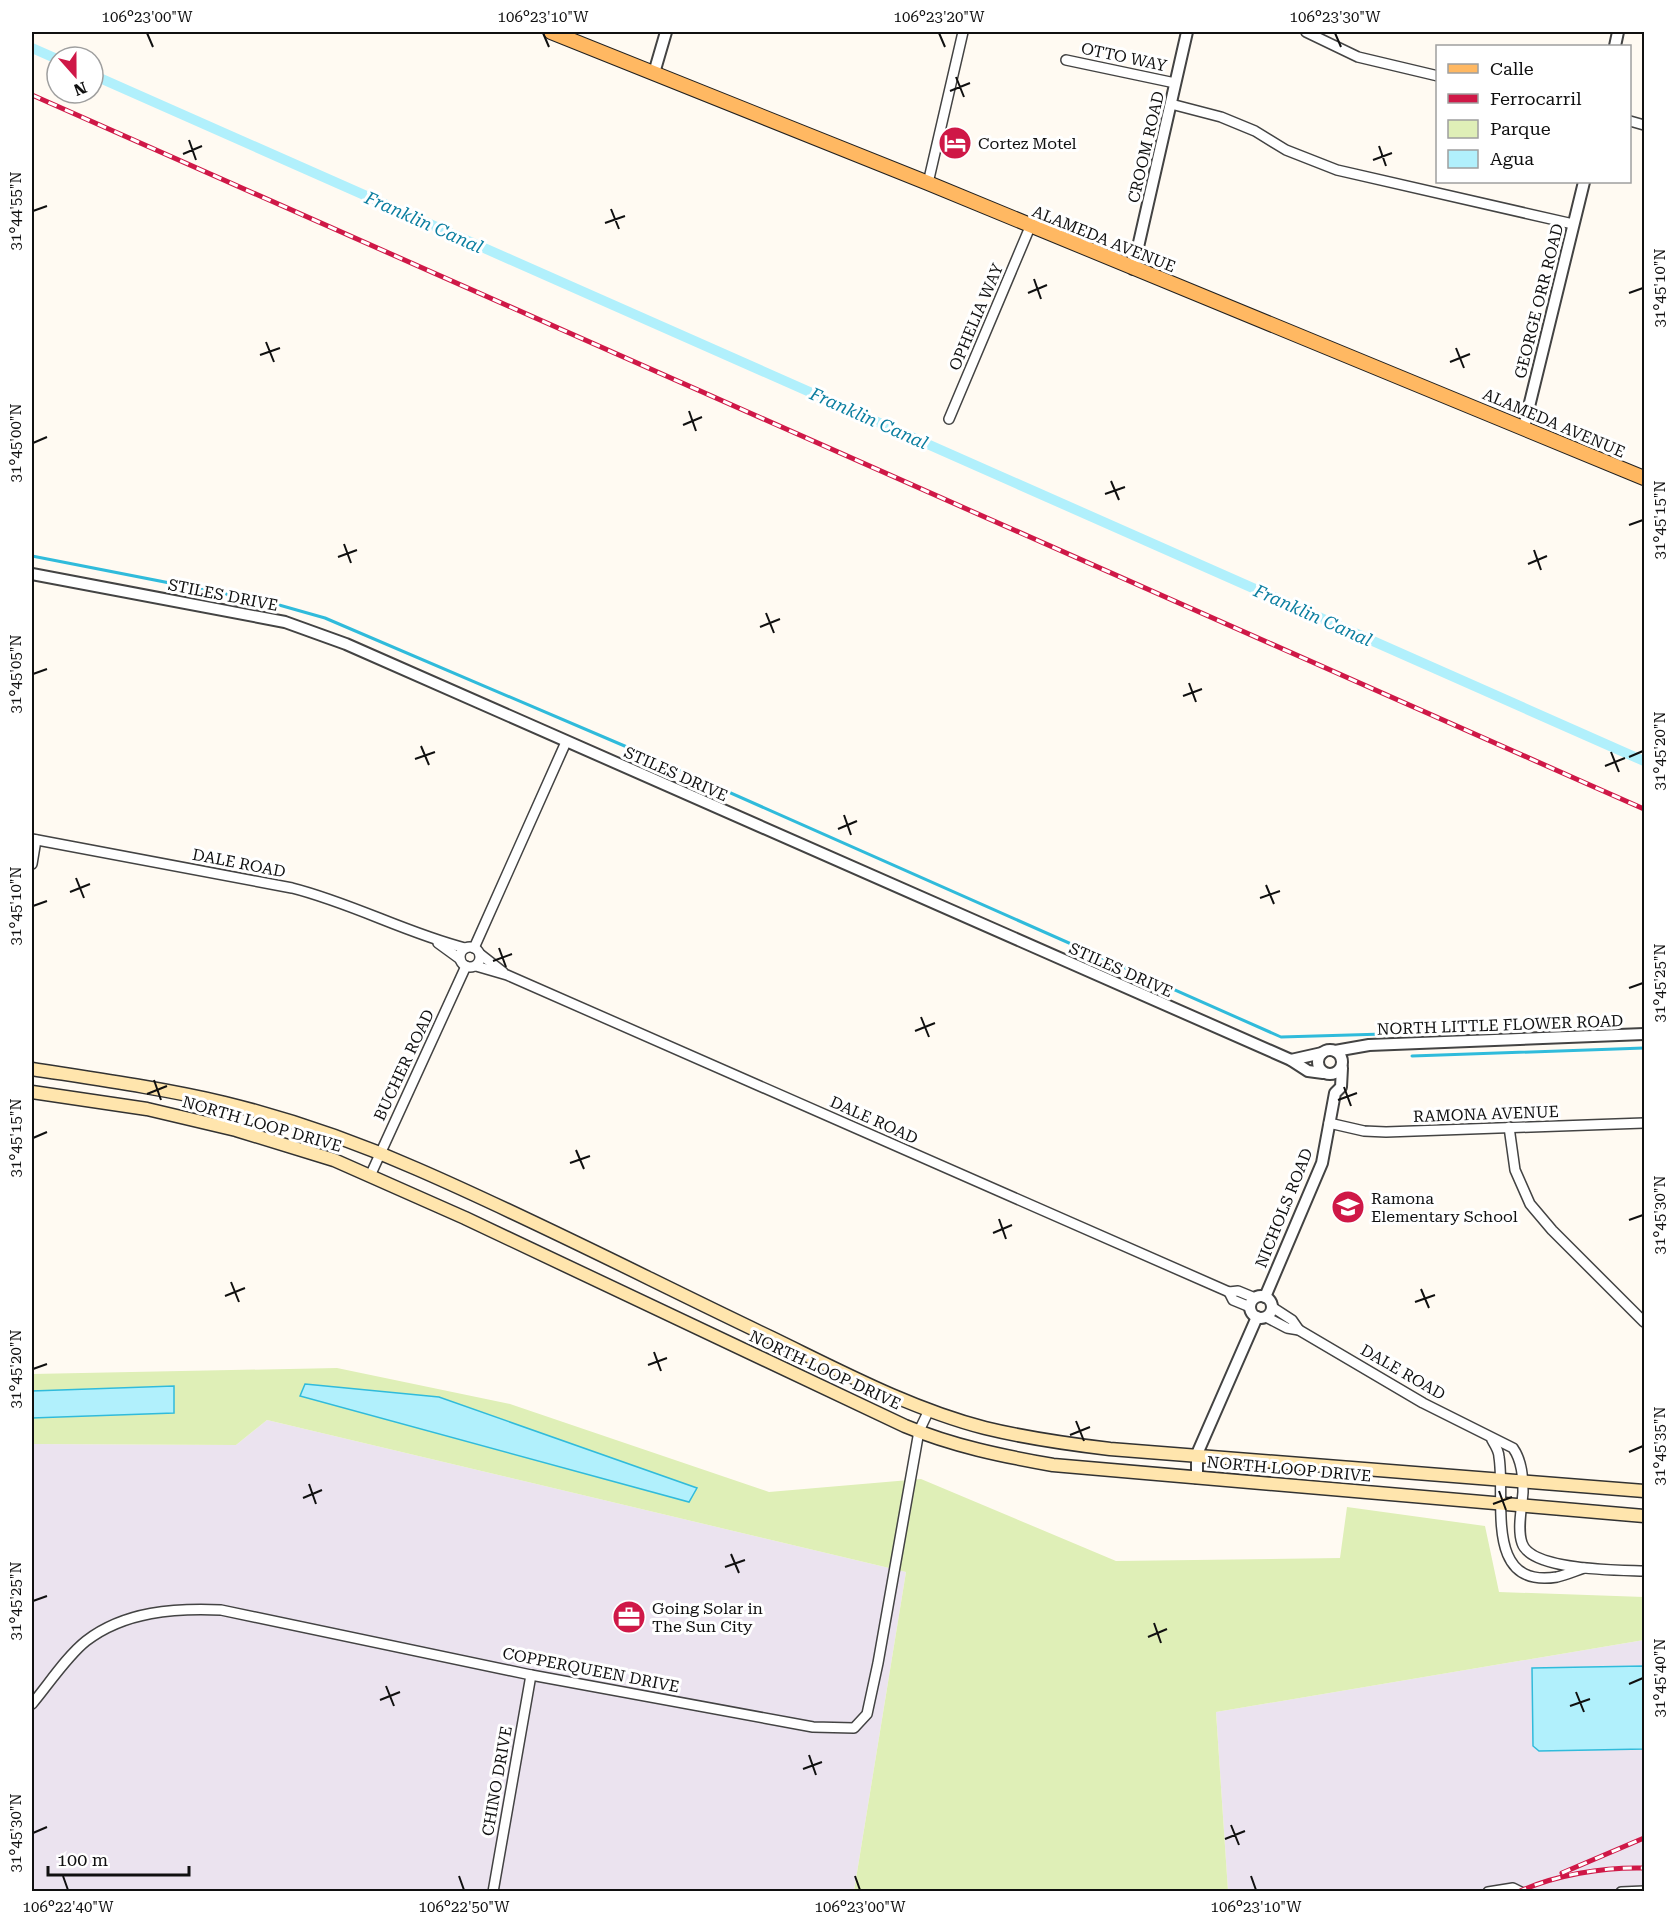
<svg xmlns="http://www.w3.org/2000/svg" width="1676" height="1923" viewBox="0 0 1676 1923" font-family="'Roboto Serif',serif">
  <rect width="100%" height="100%" fill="#fffaf2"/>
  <g fill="#ebe3ef">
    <path d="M267 1420 906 1572 854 1891 32 1892V1444L236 1445Z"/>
    <path d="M1644 1640V1891H1228L1216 1712Z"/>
  </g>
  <path fill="#dfefb7" d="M337 1368 510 1404 769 1492 921 1479 1116 1561 1340 1558 1347 1507 1485 1526 1499 1592 1644 1597V1640L1216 1712 1228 1891H854L906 1572 267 1420 236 1445 32 1444V1374Z"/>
  <g fill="#b1f0fc" stroke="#30bbdb" stroke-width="1.5">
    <path d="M305 1384 439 1397 697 1488 689 1502 300 1396Z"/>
    <path d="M174 1386V1413L32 1418V1391Z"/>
    <path d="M1644 1666V1749L1539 1751 1533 1746 1532 1668Z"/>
  </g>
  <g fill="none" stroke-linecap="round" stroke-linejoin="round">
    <g stroke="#30bbdb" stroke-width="3">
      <path d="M32 556 272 603 325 618 627 747 1281 1037 1384 1034"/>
      <path d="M1412 1056 1644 1048"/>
    </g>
    <g stroke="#b1f0fc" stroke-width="10">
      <path d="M32 48 57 59"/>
      <path d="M93 75 1644 761"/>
    </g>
    <g stroke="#434343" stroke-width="12">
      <g id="minor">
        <path d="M1306 32 1358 57 1438 76"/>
        <path d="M1066 60 1175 83"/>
        <path d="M1171 104 1221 117 1255 131 1286 150 1337 170 1573 224"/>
        <path d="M1630 121 1644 125"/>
        <path d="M928 183 963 32"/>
        <path d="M949 419 1030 227"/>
        <path d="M32 839 292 888C352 903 406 933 465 948"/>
        <path d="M32 864 36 840"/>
        <path d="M438 943 460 959"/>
        <circle cx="470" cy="957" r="10"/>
        <path d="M474 948 566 742"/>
        <path d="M480 954 503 972"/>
        <path d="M476 966 507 975 1229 1292 1238 1291 1255 1298"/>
        <path d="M1329 1123 1364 1131 1386 1132 1644 1123"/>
        <path d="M1509 1127 1515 1170 1530 1204 1552 1230 1644 1322"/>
        <path d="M370 1176 466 966"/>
        <path d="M1229 1292 1233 1300 1250 1307"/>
        <path d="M1272 1307 1292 1320 1299 1330"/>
        <path d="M1266 1317 1287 1328 1299 1330 1423 1403 1513 1448C1522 1461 1523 1477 1523 1492 1522 1507 1517 1529 1522 1543 1531 1571 1620 1570 1644 1571"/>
        <path d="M1492 1440C1495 1445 1499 1451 1499 1457 1506 1499 1483 1589 1557 1577 1566 1575 1575 1571 1584 1568"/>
        <path d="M32 1704C48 1685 67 1656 86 1641 125 1611 175 1608 221 1610L531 1675 813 1727 854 1728 867 1714 878 1663 919 1431 929 1410"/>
        <path d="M493 1892 531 1675"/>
        <path d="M1488 1892 1513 1888 1521 1892"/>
        <path d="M1621 1892 1644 1891"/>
      </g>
    </g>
    <g stroke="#434343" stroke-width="14">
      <g id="tertiary">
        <path d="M1615 46 1618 32"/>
        <path d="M654 73 666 32"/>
        <path d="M1133 269 1187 32"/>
        <path d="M1524 427 1584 182"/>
        <path d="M32 574 285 622 346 644 1291 1060 1308 1071 1323 1073"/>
        <circle cx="1330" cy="1062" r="12"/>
        <path d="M1335 1051 1369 1045 1644 1034"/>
        <path d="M1291 1060 1322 1053"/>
        <circle cx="1261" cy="1307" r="11"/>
        <path d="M1265 1297 1322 1163 1335 1093 1341 1087 1342 1068"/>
        <path d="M1197 1478V1454L1257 1317"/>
      </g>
    </g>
    <g stroke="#323232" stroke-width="15">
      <g id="secondary">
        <path d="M32 1069C96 1079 161 1088 225 1103 290 1119 356 1142 417 1169 537 1221 654 1282 772 1338 840 1371 911 1409 985 1428 1026 1438 1068 1444 1110 1449L1644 1491"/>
        <path d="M32 1092 147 1109 236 1130 334 1160 465 1218 905 1426C953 1446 1002 1456 1053 1465L1644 1516"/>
      </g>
    </g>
    <g stroke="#212121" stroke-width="16">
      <path id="primary" d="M551 32 928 183 1644 478"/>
    </g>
    <use href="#minor" stroke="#fff" stroke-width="9"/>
    <use href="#tertiary" stroke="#fff" stroke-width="10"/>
    <use href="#secondary" stroke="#ffe5ad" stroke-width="12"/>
    <use href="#primary" stroke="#ffb862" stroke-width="14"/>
    <g stroke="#cf1847" stroke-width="5">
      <g id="rail">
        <path d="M32 95 1644 809"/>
        <path d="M1562 1873 1644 1838"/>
        <path d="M1518 1892C1555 1875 1603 1867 1644 1868"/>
      </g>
    </g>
    <use href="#rail" stroke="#fff" stroke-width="3" stroke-dasharray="9" stroke-linecap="butt"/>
  </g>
  <path fill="none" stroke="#101010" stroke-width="2" d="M147 33 153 47M543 33 549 47M939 33 945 47M1335 33 1341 47M956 77 964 97M950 91 970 83M189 140 196 160M1379 146 1386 166M183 154 202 146M1373 160 1392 153M611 209 619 229M33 211 47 206M605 223 625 216M1034 279 1041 299M1028 293 1047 285M1629 293 1643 288M266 342 274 362M1456 348 1464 368M260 355 280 348M1450 362 1470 354M689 411 696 431M683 425 702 417M33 443 47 437M1111 481 1119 500M1105 494 1125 487M1629 525 1643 520M344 544 351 563M1534 550 1541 570M338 557 357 550M1528 564 1547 556M766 613 774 633M760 627 780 619M33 674 47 669M1189 683 1196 702M1183 696 1202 689M421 746 429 765M1611 752 1619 772M1629 757 1643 751M415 759 435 752M1605 766 1625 758M844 815 851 835M838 829 857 821M76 878 84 898M1266 885 1274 904M70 892 90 884M1260 898 1280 891M33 906 47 901M499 948 506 967M493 961 512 954M1629 988 1643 983M921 1017 929 1037M915 1031 935 1023M154 1080 161 1100M1344 1087 1351 1106M147 1094 167 1086M1338 1100 1357 1093M33 1138 47 1132M576 1150 584 1169M570 1163 590 1156M999 1219 1006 1239M1629 1220 1643 1215M993 1233 1012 1225M231 1282 239 1302M1421 1289 1429 1308M225 1296 245 1288M1415 1302 1435 1295M654 1352 661 1371M648 1365 667 1358M33 1369 47 1364M1076 1421 1084 1441M1070 1435 1090 1427M1629 1452 1643 1446M309 1484 316 1504M1499 1491 1506 1510M303 1498 322 1490M1493 1504 1512 1497M731 1554 739 1573M725 1567 745 1560M33 1601 47 1596M1154 1623 1161 1643M1148 1637 1167 1629M1629 1684 1643 1678M386 1686 394 1706M1576 1692 1584 1712M380 1700 400 1692M1570 1706 1590 1699M809 1755 816 1775M803 1769 822 1762M1231 1825 1239 1845M33 1833 47 1827M1225 1839 1245 1831M63 1876 68 1890M459 1876 464 1890M855 1876 860 1890M1251 1876 1256 1890"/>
  <defs>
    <g id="hotel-disc" transform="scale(1.725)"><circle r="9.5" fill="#cf1847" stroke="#fff"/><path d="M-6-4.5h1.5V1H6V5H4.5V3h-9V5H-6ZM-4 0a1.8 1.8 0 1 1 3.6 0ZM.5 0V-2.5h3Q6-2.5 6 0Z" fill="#fff"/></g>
    <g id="school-disc" transform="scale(1.725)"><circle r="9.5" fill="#cf1847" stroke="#fff"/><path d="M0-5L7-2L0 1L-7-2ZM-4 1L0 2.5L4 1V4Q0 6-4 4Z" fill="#fff"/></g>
    <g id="office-disc" transform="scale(1.725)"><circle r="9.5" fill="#cf1847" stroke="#fff"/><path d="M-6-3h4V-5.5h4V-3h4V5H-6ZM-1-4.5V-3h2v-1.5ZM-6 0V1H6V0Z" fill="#fff"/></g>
  </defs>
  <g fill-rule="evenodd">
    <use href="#hotel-disc" x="955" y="143"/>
    <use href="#school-disc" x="1348" y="1207"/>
    <use href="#office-disc" x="629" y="1617"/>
  </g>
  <g text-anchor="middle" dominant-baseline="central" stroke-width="6" stroke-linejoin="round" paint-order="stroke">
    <g font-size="16" fill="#101010" stroke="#fff">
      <text transform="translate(1124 57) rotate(12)">OTTO WAY</text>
      <text transform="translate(1146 147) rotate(-77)">CROOM ROAD</text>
      <text transform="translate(1104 239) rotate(22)">ALAMEDA AVENUE</text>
      <text transform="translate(1539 301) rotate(-76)">GEORGE ORR ROAD</text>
      <text transform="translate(976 317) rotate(-67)">OPHELIA WAY</text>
      <text transform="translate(1554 423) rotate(23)">ALAMEDA AVENUE</text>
      <text transform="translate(223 595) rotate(11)">STILES DRIVE</text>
      <text transform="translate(676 774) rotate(24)">STILES DRIVE</text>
      <text transform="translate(239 863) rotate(11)">DALE ROAD</text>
      <text transform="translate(1121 970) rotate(24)">STILES DRIVE</text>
      <text transform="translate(1500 1025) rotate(-2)">NORTH LITTLE FLOWER ROAD</text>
      <text transform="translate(404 1065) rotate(-65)">BUCHER ROAD</text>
      <text transform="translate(1486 1114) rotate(-2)">RAMONA AVENUE</text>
      <text transform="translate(874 1120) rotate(24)">DALE ROAD</text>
      <text transform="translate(262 1124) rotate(16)">NORTH LOOP DRIVE</text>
      <text transform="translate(1284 1208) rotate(-68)">NICHOLS ROAD</text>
      <text transform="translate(825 1370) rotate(25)">NORTH LOOP DRIVE</text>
      <text transform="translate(1403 1372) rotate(30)">DALE ROAD</text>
      <text transform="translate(1289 1469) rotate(5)">NORTH LOOP DRIVE</text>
      <text transform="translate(591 1670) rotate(11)">COPPERQUEEN DRIVE</text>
      <text transform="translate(497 1781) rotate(-80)">CHINO DRIVE</text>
    </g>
    <g font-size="16" fill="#101010" stroke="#fff" text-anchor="start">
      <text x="978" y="143">Cortez Motel</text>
      <text x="1371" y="1198">Ramona<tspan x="1371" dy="18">Elementary School</tspan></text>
      <text x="652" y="1608">Going Solar in<tspan x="652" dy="18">The Sun City</tspan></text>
    </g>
    <g font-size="18" font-style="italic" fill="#0b7ea0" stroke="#fff">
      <text transform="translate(424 222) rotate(24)">Franklin Canal</text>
      <text transform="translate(869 418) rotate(24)">Franklin Canal</text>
      <text transform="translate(1313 615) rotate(24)">Franklin Canal</text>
    </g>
  </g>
  <rect width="1676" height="1923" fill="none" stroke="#ffffff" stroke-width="66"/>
  <rect x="1436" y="45" width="195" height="138" fill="#ffffff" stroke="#9f9f9f" stroke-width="1.5"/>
  <rect x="1448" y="64" width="30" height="9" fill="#ffb862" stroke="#9f9f9f" stroke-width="1.5"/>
  <text x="1490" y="75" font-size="18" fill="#101010">Calle</text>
  <rect x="1448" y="94" width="30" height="9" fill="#cf1847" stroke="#9f9f9f" stroke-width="1.5"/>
  <text x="1490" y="105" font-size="18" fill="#101010">Ferrocarril</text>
  <rect x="1448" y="120" width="30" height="18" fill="#dfefb7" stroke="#9f9f9f" stroke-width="1.5"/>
  <text x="1490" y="135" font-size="18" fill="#101010">Parque</text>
  <rect x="1448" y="150" width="30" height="18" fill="#b1f0fc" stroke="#9f9f9f" stroke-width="1.5"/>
  <text x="1490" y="165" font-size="18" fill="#101010">Agua</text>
  <g transform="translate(75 75) rotate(159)"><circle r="28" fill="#ffffff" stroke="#9f9f9f" stroke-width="1.5"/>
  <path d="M0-4.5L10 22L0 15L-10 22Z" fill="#cf1847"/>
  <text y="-9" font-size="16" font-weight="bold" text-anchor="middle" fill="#101010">N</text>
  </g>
  <path d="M48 1866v9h141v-9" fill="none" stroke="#101010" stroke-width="3"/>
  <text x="57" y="1866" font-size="18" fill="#101010" stroke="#ffffff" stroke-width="4.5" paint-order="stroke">100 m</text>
  <rect x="33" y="33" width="1610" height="1857" fill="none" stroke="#101010" stroke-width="2"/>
  <g font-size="15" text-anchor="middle" fill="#101010">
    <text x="147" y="22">106°23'00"W</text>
    <text x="543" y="22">106°23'10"W</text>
    <text x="939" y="22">106°23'20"W</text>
    <text x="1335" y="22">106°23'30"W</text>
    <text transform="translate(16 211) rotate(-90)" y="5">31°44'55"N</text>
    <text transform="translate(1660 288) rotate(-90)" y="5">31°45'10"N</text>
    <text transform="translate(16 443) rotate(-90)" y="5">31°45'00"N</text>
    <text transform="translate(1660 520) rotate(-90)" y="5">31°45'15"N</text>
    <text transform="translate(16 674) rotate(-90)" y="5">31°45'05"N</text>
    <text transform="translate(1660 751) rotate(-90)" y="5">31°45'20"N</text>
    <text transform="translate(16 906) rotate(-90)" y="5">31°45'10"N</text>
    <text transform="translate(1660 983) rotate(-90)" y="5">31°45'25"N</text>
    <text transform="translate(16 1138) rotate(-90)" y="5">31°45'15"N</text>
    <text transform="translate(1660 1215) rotate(-90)" y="5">31°45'30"N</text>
    <text transform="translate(16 1369) rotate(-90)" y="5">31°45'20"N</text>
    <text transform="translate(1660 1446) rotate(-90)" y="5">31°45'35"N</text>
    <text transform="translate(16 1601) rotate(-90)" y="5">31°45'25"N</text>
    <text transform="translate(1660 1678) rotate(-90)" y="5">31°45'40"N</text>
    <text transform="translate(16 1833) rotate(-90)" y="5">31°45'30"N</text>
    <text x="68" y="1912">106°22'40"W</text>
    <text x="464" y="1912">106°22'50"W</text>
    <text x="860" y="1912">106°23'00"W</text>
    <text x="1256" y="1912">106°23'10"W</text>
  </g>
</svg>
